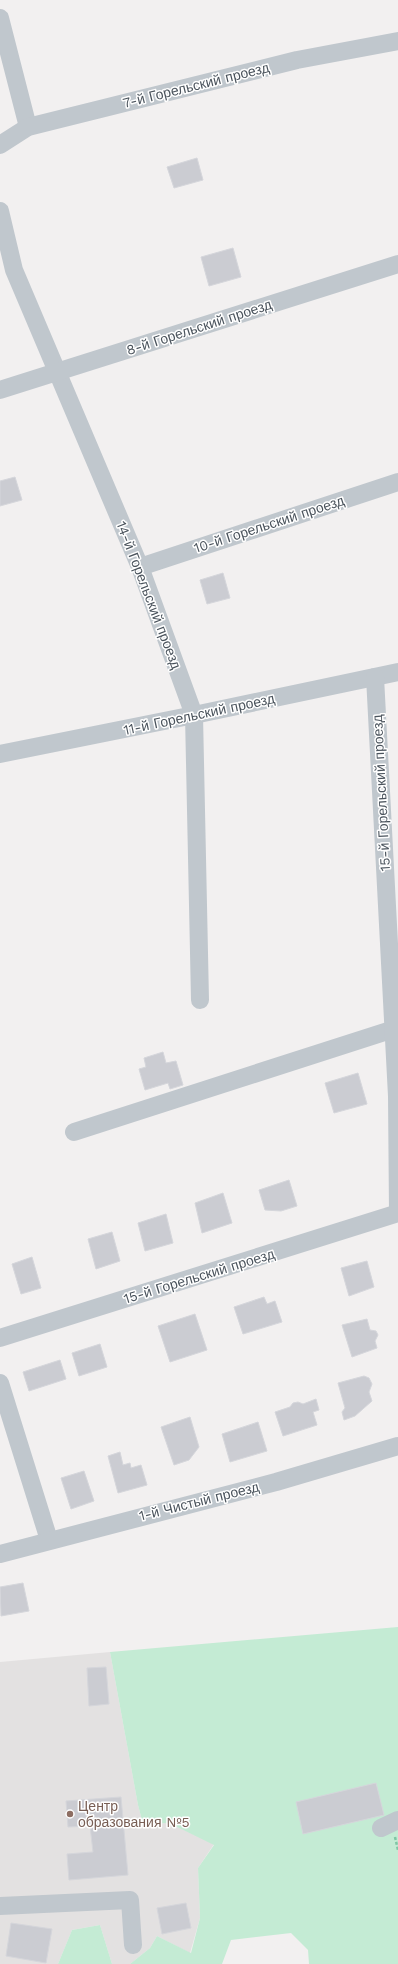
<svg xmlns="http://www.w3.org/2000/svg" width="398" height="1964" viewBox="0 0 398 1964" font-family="'Work Sans',sans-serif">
  <rect width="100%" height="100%" fill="#f2f0f0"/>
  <path fill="#e3e1e1" d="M110 1652 138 1805 143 1824 169 1823 214 1844 198 1868 200 1918 190 1953 157 1936 150 1948 130 1964H112L100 1925 72 1930 58 1964H0V1662Z"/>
  <g fill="#c4ebd4">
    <path d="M398 1627V1964H309L308 1950 291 1933 231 1940 222 1964H130L150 1948 157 1936 191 1953 200 1918 198 1868 214 1845 169 1823 143 1824 138 1805 110 1652Z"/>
    <path d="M100 1925 112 1964H58L72 1930Z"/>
  </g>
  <g fill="#cbccd2" stroke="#d5d6db">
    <path d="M197 158 203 180 174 188 167 167Z"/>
    <path d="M233 248 241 277 209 286 201 257Z"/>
    <path d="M15 477 22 500 0 506V481Z"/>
    <path d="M223 573 230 598 207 604 200 580Z"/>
    <path d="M163 1052 166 1063 176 1061 183 1085 170 1089 168 1083 145 1090 139 1069 146 1067 144 1058Z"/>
    <path d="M358 1073 367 1104 334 1113 325 1083Z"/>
    <path d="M289 1180 297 1206 281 1211 265 1210 259 1190Z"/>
    <path d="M223 1193 232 1223 202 1233 195 1203Z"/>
    <path d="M166 1214 173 1243 145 1251 138 1223Z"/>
    <path d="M112 1232 120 1261 96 1269 88 1239Z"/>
    <path d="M32 1257 41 1288 21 1294 12 1264Z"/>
    <path d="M367 1261 374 1287 349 1296 341 1268Z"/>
    <path d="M264 1297 267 1304 275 1301 282 1322 243 1334 234 1307Z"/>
    <path d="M195 1314 207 1350 170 1362 158 1326Z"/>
    <path d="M367 1319 370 1330 376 1331 378 1335 375 1341 377 1348 352 1357 342 1325Z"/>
    <path d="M100 1344 107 1367 79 1376 72 1353Z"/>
    <path d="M60 1360 66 1379 29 1391 23 1372Z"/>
    <path d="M364 1376 369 1378 372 1384 369 1392 372 1401 355 1416 344 1420 342 1412 345 1408 338 1383Z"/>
    <path d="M316 1399 319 1410 313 1412 317 1425 283 1436 275 1412 290 1407 293 1403 298 1402 303 1404Z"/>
    <path d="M190 1417 199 1447 189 1460 174 1465 161 1427Z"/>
    <path d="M258 1422 267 1451 230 1462 222 1434Z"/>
    <path d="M120 1452 123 1465 130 1463 131 1468 141 1465 147 1485 118 1493 108 1456Z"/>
    <path d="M84 1471 94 1501 71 1509 61 1478Z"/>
    <path d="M23 1583 29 1611 1 1616 0 1587Z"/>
    <path d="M106 1667 109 1704 89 1706 87 1668Z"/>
    <path d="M376 1783 384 1815 303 1834 296 1802Z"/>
    <path d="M121 1797 128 1875 69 1880 67 1854 93 1852 90 1826 68 1827 66 1801Z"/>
    <path d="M186 1903 191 1928 162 1934 157 1908Z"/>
    <path d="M11 1923 52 1929 46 1963 6 1956Z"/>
  </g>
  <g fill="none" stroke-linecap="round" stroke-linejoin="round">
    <path stroke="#7fc6a4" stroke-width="2.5" stroke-dasharray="3 2" stroke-linecap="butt" d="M395 1837 398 1850"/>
    <g stroke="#c0c7cd" stroke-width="18">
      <path d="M0 18 28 127"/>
      <path d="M0 145 28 127 297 60 398 41"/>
      <path d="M0 211 14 270 140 567 194 715 200 1000"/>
      <path d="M0 390 398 264"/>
      <path d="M140 567 398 482"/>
      <path d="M0 754 194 715 398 672"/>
      <path d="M74 1132 394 1029"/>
      <path d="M0 1338 398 1213 397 1096 375 677"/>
      <path d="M0 1383 49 1540"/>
      <path d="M0 1554 276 1482 398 1446"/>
      <path d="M381 1828 398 1820"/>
      <path d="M0 1906 130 1900 133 1945"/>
    </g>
  </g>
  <circle fill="#8d6e63" stroke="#fff" stroke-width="1.5" cx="70" cy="1814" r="4"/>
  <g text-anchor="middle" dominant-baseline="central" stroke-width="3" stroke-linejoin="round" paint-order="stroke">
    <g font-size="14" fill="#4a535c" stroke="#fff">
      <text transform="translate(196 85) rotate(-14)">7-й Горельский проезд</text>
      <text transform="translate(199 327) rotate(-18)">8-й Горельский проезд</text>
      <text transform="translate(269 524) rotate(-18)">10-й Горельский проезд</text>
      <text transform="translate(149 595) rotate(69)">14-й Горельский проезд</text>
      <text transform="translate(199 714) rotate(-12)">11-й Горельский проезд</text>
      <text transform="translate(381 793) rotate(-93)">15-й Горельский проезд</text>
      <text transform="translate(199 1276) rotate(-17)">15-й Горельский проезд</text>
      <text transform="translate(199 1501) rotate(-14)">1-й Чистый проезд</text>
    </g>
    <g font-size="14" fill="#785e54" stroke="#fff" text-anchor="start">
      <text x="78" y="1806">Центр<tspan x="78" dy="16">образования №5</tspan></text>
    </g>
  </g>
</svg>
